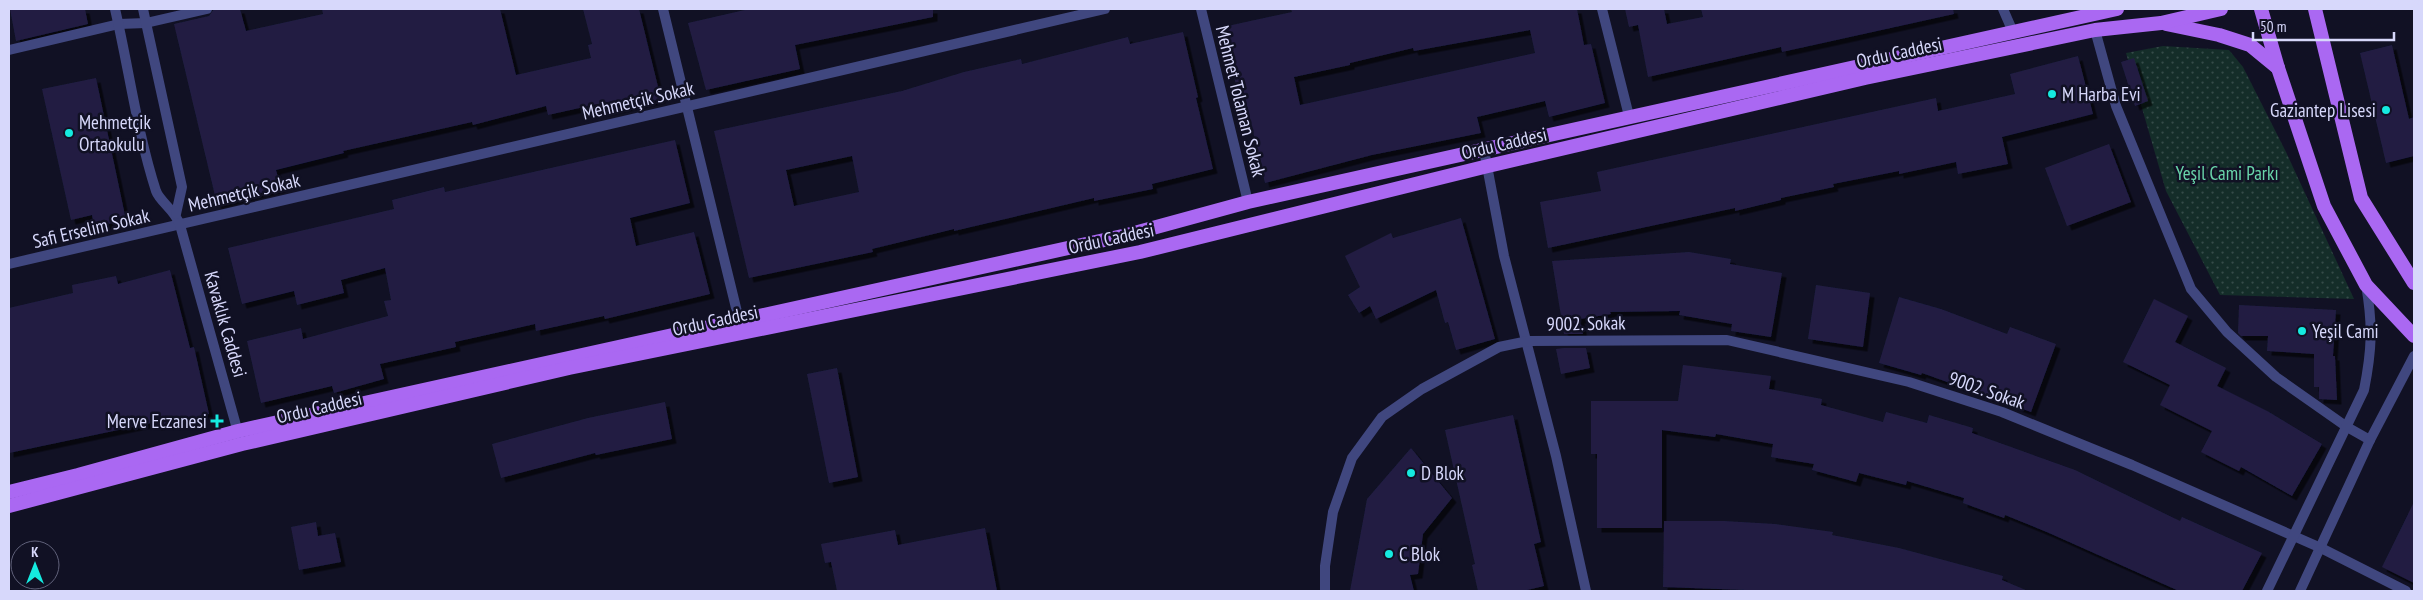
<svg xmlns="http://www.w3.org/2000/svg" width="2423" height="600" viewBox="0 0 2423 600" font-family="'PT Sans Narrow',sans-serif">
  <defs>
    <pattern id="green-dots" width="8" height="8" patternUnits="userSpaceOnUse" patternTransform="scale(1.25)"><rect width="8" height="8" fill="#142d29"/><path d="M2 2h.1M6 6h.1" fill="none" stroke="#354b49" stroke-width="1.8" stroke-linecap="round"/></pattern>
    <filter id="shadow"><feDropShadow dx="4.5" dy="4.5" stdDeviation="0" flood-color="#0009"/></filter>
  </defs>
  <rect width="100%" height="100%" fill="#111124"/>
  <path fill="url(#green-dots)" d="M2163 46 2229 50 2243 67 2286 152 2354 299 2220 295 2166 191 2126 53Z"/>
  <g fill="#201e43" fill-rule="evenodd" filter="url(#shadow)">
    <path d="M10 9H85L88 24 16 41Z"/>
    <path d="M214 9H240L246 31 323 14 322 9H500L516 75 591 58 588 45 592 44 583 9H639L661 99 604 112 602 103 548 115 546 106 473 125 472 122 343 151 344 153 276 170 281 188 217 204 174 24 209 16Z"/>
    <path d="M749 9H933V17L795 45 800 69 706 90 688 23Z"/>
    <path d="M1291 9H1577L1584 45 1591 44 1605 103 1549 117 1545 101 1477 117 1481 133 1372 155 1265 183 1244 93 1238 94 1223 27 1292 12ZM1530 30 1535 53 1300 105 1294 77 1350 65V63L1413 48 1414 51Z"/>
    <path d="M1625 9H1664L1667 24 1703 17 1701 9H1953L1954 14 1782 52 1781 47 1648 77 1638 25 1629 27Z"/>
    <path d="M1183 32 1198 97 1196 98 1213 169 1152 184 1153 189 1094 201V198L954 231V229L872 249 873 252 749 278 714 131 902 91 964 72 1021 59 1022 64 1128 37 1130 44ZM852 156 859 192 794 206 786 170Z"/>
    <path d="M2392 45 2409 119 2414 117V156L2386 163 2360 53Z"/>
    <path d="M2078 56 2093 114 2002 137 2008 164 1958 174 1956 162 1899 174V171L1833 184 1834 187 1781 198V200L1735 211V208L1548 248 1540 202 1601 191 1597 172 1936 98 1938 111 2015 94 2010 74Z"/>
    <path d="M2134 58 2148 101 2135 106 2121 62Z"/>
    <path d="M96 78 126 220 94 227 92 215 71 220 42 89Z"/>
    <path d="M675 140 690 203 630 218 636 246 694 232 710 294 605 319 604 316 536 331 535 324 455 342 456 347 380 364 384 379 334 393 332 386 261 403 247 341 301 328 303 339 388 316 384 301 391 300 385 268 341 280 344 293 297 305 294 291 242 304 228 248 394 209 392 200 444 187 445 192Z"/>
    <path d="M2109 144 2131 202 2067 226 2045 168Z"/>
    <path d="M1461 218 1495 339 1456 350 1448 322 1445 323 1436 290 1376 319 1370 306 1359 313 1348 295 1360 287 1345 256 1391 233 1393 238Z"/>
    <path d="M1689 252 1731 259 1730 264 1782 273 1771 337 1731 331 1732 324 1679 315 1680 311 1610 312 1611 314 1580 319 1583 334H1564L1552 261Z"/>
    <path d="M170 270 190 348 194 347 209 414 157 426 156 422 9 453V308L73 293 72 285 116 276 118 284Z"/>
    <path d="M1816 285 1870 293 1863 347 1808 339Z"/>
    <path d="M1899 297 1941 309 2007 334 2010 327 2056 344 2031 412 1922 373 1921 375 1879 363Z"/>
    <path d="M2154 299 2188 316 2175 342 2226 368 2217 386 2269 412 2322 444 2292 496 2241 467 2239 471 2201 452 2212 431 2160 405 2170 385 2123 362Z"/>
    <path d="M2239 305 2336 310 2333 356H2335L2337 400 2319 399V387H2314V354L2267 351 2268 336H2241L2238 333Z"/>
    <path d="M1564 348H1586L1590 368 1561 374 1556 349Z"/>
    <path d="M1683 365 1771 376 1769 389 1822 399 1821 405 1883 422 1886 412 1927 423 1929 415 1973 428 1972 433 2075 470 2180 521 2182 517 2262 553 2242 591H2179L2049 533 2005 515 2004 518 1963 503 1964 498 1907 481 1906 485 1859 473 1856 482 1812 470 1814 464 1771 457 1773 444 1716 434 1715 437 1662 430V528H1597V454H1591V401H1678Z"/>
    <path d="M837 368 858 477 829 483 807 374Z"/>
    <path d="M665 402 672 439 596 455 595 453 501 478 492 444 588 418Z"/>
    <path d="M1513 415 1541 542 1534 544 1544 586 1523 591H1478L1472 565 1475 564 1445 430Z"/>
    <path d="M1411 448 1452 498 1423 534 1418 574 1410 575 1414 591H1350L1367 499Z"/>
    <path d="M2414 502V583L2382 567Z"/>
    <path d="M1664 521H1724L1775 524 1833 532 1832 535 1899 548 2003 576 2002 580 2028 591H1772L1663 587Z"/>
    <path d="M316 522 318 536 335 533 341 562 299 570 291 527Z"/>
    <path d="M985 528 997 591H837L831 562 825 563 821 544 895 530 898 545Z"/>
  </g>
  <g fill="none" stroke-linecap="round" stroke-linejoin="round">
    <g stroke="#40477f" stroke-width="10">
      <path d="M663 9 739 320"/>
      <path d="M1201 9 1248 202"/>
      <path d="M1602 9 1629 116"/>
      <path d="M2003 9 2013 32"/>
      <path d="M2095 30 2116 106 2191 289 2227 332 2276 377 2347 427 2370 440"/>
      <path d="M9 50 119 24 146 23 207 9"/>
      <path d="M1484 150 1504 256 1556 456 1586 591"/>
      <path d="M9 264 1105 9"/>
      <path d="M1325 591V566L1333 512 1352 458 1382 417 1422 389 1499 347 1528 341 1727 340 1909 382 2002 412 2132 465 2321 548 2406 591"/>
    </g>
    <g stroke="#40477f" stroke-width="10">
      <path d="M115 9C129 69 137 132 156 191 160 202 175 210 180 225L239 436"/>
      <path d="M143 9 182 187 176 214"/>
      <path d="M2267 591 2364 390C2372 350 2373 325 2366 285"/>
      <path d="M2300 591 2370 440 2414 356"/>
    </g>
    <g stroke="#aa68f2" stroke-width="14">
      <path d="M2261 9 2278 68 2324 206 2366 285 2414 336"/>
      <path d="M2315 9 2361 198 2414 283"/>
      <path d="M2166 24 2219 35 2250 45 2278 68"/>
      <path d="M9 492 78 475 238 431 1127 235 1248 202 2117 9"/>
      <path d="M9 506 242 444 569 368 1140 252 1488 166 1865 78 2095 30 2161 23 2221 9"/>
    </g>
  </g>
  <g fill="#15eae0" stroke="#111124" stroke-width="2">
    <circle cx="2052" cy="94" r="5"/>
    <circle cx="2386" cy="110" r="5"/>
    <circle cx="69" cy="133" r="5"/>
    <circle cx="2302" cy="331" r="5"/>
    <path d="M214.5 413.5h5v5h5v5h-5v5h-5v-5h-5v-5h5z"/>
    <circle cx="1411" cy="473" r="5"/>
    <circle cx="1389" cy="554" r="5"/>
  </g>
  <g text-anchor="middle" dominant-baseline="central" stroke-width="5" stroke-linejoin="round" paint-order="stroke">
    <g font-size="19" fill="#d7d8fb" stroke="#111124">
      <text transform="translate(1899 52) rotate(-12)">Ordu Caddesi</text>
      <text transform="translate(638 100) rotate(-13)">Mehmetçik Sokak</text>
      <text transform="translate(1241 101) rotate(76)">Mehmet Tolaman Sokak</text>
      <text transform="translate(1504 143) rotate(-13)">Ordu Caddesi</text>
      <text transform="translate(244 192) rotate(-13)">Mehmetçik Sokak</text>
      <text transform="translate(91 228) rotate(-13)">Safi Erselim Sokak</text>
      <text transform="translate(1111 238) rotate(-12)">Ordu Caddesi</text>
      <text transform="translate(715 320) rotate(-12)">Ordu Caddesi</text>
      <text transform="translate(1586 323) rotate(-1)">9002. Sokak</text>
      <text transform="translate(226 324) rotate(74)">Kavaklık Caddesi</text>
      <text transform="translate(1987 390) rotate(19)">9002. Sokak</text>
      <text transform="translate(319 407) rotate(-13)">Ordu Caddesi</text>
    </g>
    <g font-size="19" fill="#d7d8fb" stroke="#111124" text-anchor="start">
      <text x="2062" y="94">M Harba Evi</text>
      <text x="2376" y="110" text-anchor="end">Gaziantep Lisesi</text>
      <text x="79" y="122">Mehmetçik<tspan x="79" dy="22">Ortaokulu</tspan></text>
      <text x="2312" y="331">Yeşil Cami</text>
      <text x="207" y="421" text-anchor="end">Merve Eczanesi</text>
      <text x="1421" y="473">D Blok</text>
      <text x="1399" y="554">C Blok</text>
    </g>
    <g font-size="19" fill="#69d5aa" stroke="#111124">
      <text x="2227" y="173">Yeşil Cami Parkı</text>
    </g>
  </g>
  <rect width="2423" height="600" fill="none" stroke="#d7d8fb" stroke-width="20"/>
  <g transform="translate(35 565)"><circle r="24" fill="#111124" stroke="#60617a"/>
  <path d="M0-4L9 19L0 12L-9 19Z" fill="#15eae0"/>
  <text y="-8" font-size="14" font-weight="bold" text-anchor="middle" fill="#d7d8fb">K</text>
  </g>
  <path d="M2253 32v8h141v-8" fill="none" stroke="#d7d8fb" stroke-width="2.5"/>
  <text x="2260" y="32" font-size="15" fill="#d7d8fb" stroke="#111124" stroke-width="4" paint-order="stroke">50 m</text>
</svg>
